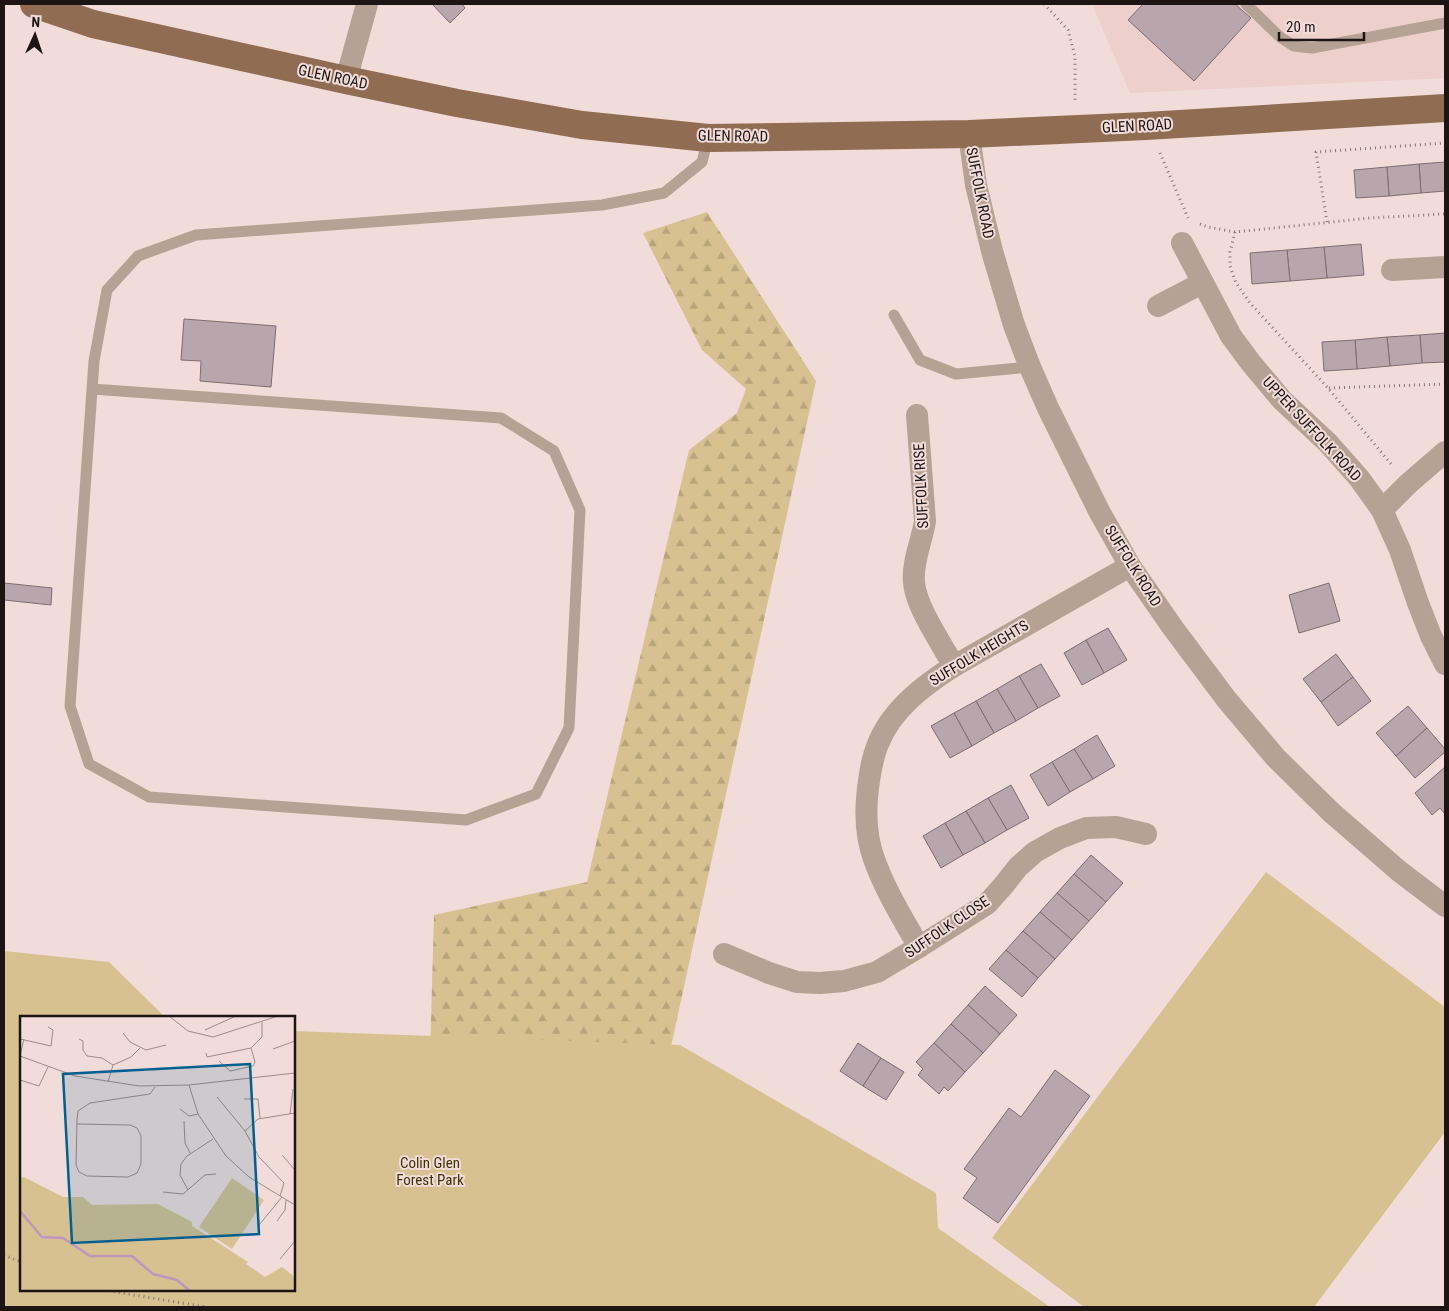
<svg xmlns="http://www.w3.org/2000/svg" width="1449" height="1311" viewBox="0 0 1449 1311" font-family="'Roboto Condensed',sans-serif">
  <defs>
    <pattern id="forest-firs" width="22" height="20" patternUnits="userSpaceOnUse" patternTransform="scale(1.25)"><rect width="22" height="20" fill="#d7c191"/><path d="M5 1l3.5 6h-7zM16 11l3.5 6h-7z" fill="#b8a57c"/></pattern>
  </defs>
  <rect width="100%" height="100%" fill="#f1dcd9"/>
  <path fill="#edcfcb" d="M1092 4H1445V78L1130 93Z"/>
  <path fill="url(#forest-firs)" d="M707 212 816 381 670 1051 1039 1307H4L21 1017V1290H294L430 1057 434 915 587 882 689 450 737 413 746 389 702 350 643 233Z"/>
  <g fill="#d7c191">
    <path d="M1266 872 1445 1007V1132L1314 1307H1084L992 1238Z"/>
    <path d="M4 951 109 962 165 1017H21V1290H294V1031L680 1045 936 1193 938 1228 1050 1307H4Z"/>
  </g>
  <g fill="#b9a6ac" stroke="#7d6c71">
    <path d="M432 4H462L465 8 450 23Z"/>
    <path d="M1143 4H1235L1251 18 1194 81 1128 20Z"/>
    <path d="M1445 162V191L1421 193 1419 164Z"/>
    <path d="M1419 164 1421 193 1389 196 1387 167Z"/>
    <path d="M1387 167 1389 196 1356 198 1354 170Z"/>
    <path d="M1361 244 1364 275 1327 278 1324 247Z"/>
    <path d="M1324 247 1327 278 1290 281 1287 250Z"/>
    <path d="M1287 250 1290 281 1252 284 1250 253Z"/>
    <path d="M184 319 276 326 271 387 200 381 201 361 181 360Z"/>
    <path d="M1445 333V362L1422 363 1420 335Z"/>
    <path d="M1420 335 1422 363 1390 366 1387 337Z"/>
    <path d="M1387 337 1390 366 1357 369 1355 340Z"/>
    <path d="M1355 340 1357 369 1324 371 1322 342Z"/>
    <path d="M4 583 52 588 51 605 4 600Z"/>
    <path d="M1329 583 1340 621 1299 633 1289 595Z"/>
    <path d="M1108 628 1127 660 1104 673 1086 640Z"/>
    <path d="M1086 640 1104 673 1082 685 1064 653Z"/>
    <path d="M1336 654 1353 677 1321 702 1303 679Z"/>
    <path d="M1041 664 1060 696 1038 708 1019 676Z"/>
    <path d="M1019 676 1038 708 1016 721 997 689Z"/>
    <path d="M1353 677 1371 701 1338 726 1321 702Z"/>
    <path d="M997 689 1016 721 994 733 976 701Z"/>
    <path d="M976 701 994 733 972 746 954 713Z"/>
    <path d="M1408 706 1427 728 1396 756 1376 733Z"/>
    <path d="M954 713 972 746 950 758 931 726Z"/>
    <path d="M1427 728 1445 749V752L1415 778 1396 756Z"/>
    <path d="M1097 735 1115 766 1093 779 1074 749Z"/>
    <path d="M1074 749 1093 779 1070 792 1052 762Z"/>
    <path d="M1052 762 1070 792 1048 806 1030 775Z"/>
    <path d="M1445 767V814L1440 808 1432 815 1415 793Z"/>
    <path d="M1011 785 1029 818 1007 830 988 798Z"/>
    <path d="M988 798 1007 830 985 843 966 811Z"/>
    <path d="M966 811 985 843 963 855 945 823Z"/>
    <path d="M945 823 963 855 941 868 923 836Z"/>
    <path d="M1091 855 1123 883 1106 902 1074 874Z"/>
    <path d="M1074 874 1106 902 1089 921 1057 893Z"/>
    <path d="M1057 893 1089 921 1072 940 1040 912Z"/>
    <path d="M1040 912 1072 940 1055 959 1023 931Z"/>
    <path d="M1023 931 1055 959 1038 978 1006 950Z"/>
    <path d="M1006 950 1038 978 1022 997 989 969Z"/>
    <path d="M985 986 1017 1015 1000 1034 968 1005Z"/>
    <path d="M968 1005 1000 1034 983 1053 951 1024Z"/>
    <path d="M951 1024 983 1053 965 1072 934 1043Z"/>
    <path d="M858 1043 881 1058 863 1086 840 1071Z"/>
    <path d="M934 1043 965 1072 948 1091 944 1087 939 1094 918 1075 923 1069 916 1062Z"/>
    <path d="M881 1058 904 1072 886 1100 863 1086Z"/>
    <path d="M1055 1070 1090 1096 998 1223 963 1198 977 1178 964 1169 1009 1108 1021 1117Z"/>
  </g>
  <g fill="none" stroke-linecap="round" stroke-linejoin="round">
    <g stroke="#847674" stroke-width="3" stroke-dasharray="1 4" stroke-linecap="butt">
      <path d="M1044 4 1068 30 1075 56V101"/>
      <path d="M1160 153 1188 218"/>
      <path d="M1327 222 1316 152 1445 143"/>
      <path d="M1200 224 1208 227 1235 232 1370 218 1445 214"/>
      <path d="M1235 232 1230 252V266L1236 283 1250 303 1328 388 1391 464"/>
      <path d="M1329 388 1445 384"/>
      <path d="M4 1255 21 1262"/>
      <path d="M104 1290 206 1307"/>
    </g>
    <g stroke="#b6a294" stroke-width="11">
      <path d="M1246 4 1280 37 1294 46 1312 48 1445 23"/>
      <path d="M894 315 920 360 956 374 1030 367"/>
      <path d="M92 389 501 418 554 451 580 510 569 728 536 794 466 820 149 797 89 764 70 706 94 361 107 290 138 256 196 235 602 205 664 193 702 162 708 138"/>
    </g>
    <g stroke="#b6a294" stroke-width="22">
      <path d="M346 80 367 4"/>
      <path d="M969 134 976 185 992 251 1014 325 1030 367 1048 408 1099 511 1130 566 1173 628 1227 700 1276 758 1332 813 1399 871 1445 906"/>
      <path d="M1182 243 1231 336 1251 363 1282 400 1328 443 1359 478 1382 510 1400 550 1418 603 1431 636 1445 664"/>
      <path d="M1392 270 1445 267"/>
      <path d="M1158 306 1202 283"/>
      <path d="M917 415 925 521C922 541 912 562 914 582 915 605 942 645 954 666"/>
      <path d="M1382 510 1408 484 1445 452"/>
      <path d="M919 947C903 919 885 890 874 859 866 837 865 812 868 788 870 773 872 758 878 744 891 710 924 685 954 666L1130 566"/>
      <path d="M724 954 769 973 797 982 820 983 844 981 877 972 919 947 987 904 1003 886 1018 867 1035 852 1060 838 1086 828 1116 827 1146 834"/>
    </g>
    <path stroke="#906c53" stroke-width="28" d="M34 4 93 24 346 80 457 103 582 125 708 138 969 134 1146 126 1445 108"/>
  </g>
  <g text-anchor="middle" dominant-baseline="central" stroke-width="4" stroke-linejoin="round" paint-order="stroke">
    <g font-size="15" fill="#1d1514" stroke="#f1dcd9">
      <text transform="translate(333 77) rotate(12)">GLEN ROAD</text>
      <text transform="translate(1137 126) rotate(-3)">GLEN ROAD</text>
      <text transform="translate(733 136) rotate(1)">GLEN ROAD</text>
      <text transform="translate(980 193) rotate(79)">SUFFOLK ROAD</text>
      <text transform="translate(1312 429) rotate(47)">UPPER SUFFOLK ROAD</text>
      <text transform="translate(921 486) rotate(-93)">SUFFOLK RISE</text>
      <text transform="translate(1133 566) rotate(58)">SUFFOLK ROAD</text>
      <text transform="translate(979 653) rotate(-31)">SUFFOLK HEIGHTS</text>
      <text transform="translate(947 927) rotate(-34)">SUFFOLK CLOSE</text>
    </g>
    <g font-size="15" fill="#413108" stroke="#f1dcd9">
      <text x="430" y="1163">Colin Glen<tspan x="430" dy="17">Forest Park</tspan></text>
    </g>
  </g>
  <g transform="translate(20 1016)">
    <rect width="275" height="275" fill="#f1dcd9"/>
    <path d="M4 161 43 181H63L72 189 138 188 172 206V210L228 246 226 248 245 261 262 251 275 261V275H0V162ZM212 162 244 184 212 233 179 211Z" fill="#d7c191"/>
    <path fill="none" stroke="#bf97bc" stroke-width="2.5" d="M0 195 22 221 43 222 70 240H112L133 258 157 264 170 275"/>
    <path fill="none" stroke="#9c8c8a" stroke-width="1" d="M149 0 168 15 193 21 258 0M185 14 216 0M103 17 110 26 126 34 146 29M0 23 31 30 33 14 28 11M59 23 63 25V34L67 40 82 42 93 49M253 33 275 25M186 37 187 41 231 32 242 21V6M0 40 4 23M0 40 55 60 119 70 169 69 275 57M199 45 210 55 233 50 235 46 231 32M0 64 19 70 28 51M88 66 93 49 111 41 120 32M169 69 178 98 206 140 229 161 275 189M197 81 225 115 239 141 264 167 260 180M224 83H238L240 102M160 93 169 100 178 98M270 98 273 73M164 105 165 127 170 137M57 108 110 109 117 112 121 120V148L117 157 108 161 67 160 59 156 56 149 57 104 58 95 70 87 130 78 135 71M225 115 238 103 275 97M262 139 275 154M168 174 160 159 161 148 167 140 193 123M143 176 163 178 185 159 196 158M257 205 265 194 266 184M239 209 262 181M260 243 275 225"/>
    <path fill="#00608f" fill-opacity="0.15" stroke="#00608f" stroke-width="2.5" d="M230 48 239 218 52 227 43 58Z"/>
    <rect width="275" height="275" fill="none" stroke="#1d1514" stroke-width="2.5"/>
  </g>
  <rect width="1449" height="1311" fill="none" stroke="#1d1514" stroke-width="10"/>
  <g transform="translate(35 35) rotate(3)" stroke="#f1dcd9" stroke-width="4" paint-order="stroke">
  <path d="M0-4L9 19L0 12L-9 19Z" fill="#1d1514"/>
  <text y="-8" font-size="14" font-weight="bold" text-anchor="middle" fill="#1d1514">N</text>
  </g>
  <path d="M1279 32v8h85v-8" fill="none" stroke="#1d1514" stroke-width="2.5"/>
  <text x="1286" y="32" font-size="15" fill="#1d1514" stroke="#f1dcd9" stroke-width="4" paint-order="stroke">20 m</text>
</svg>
